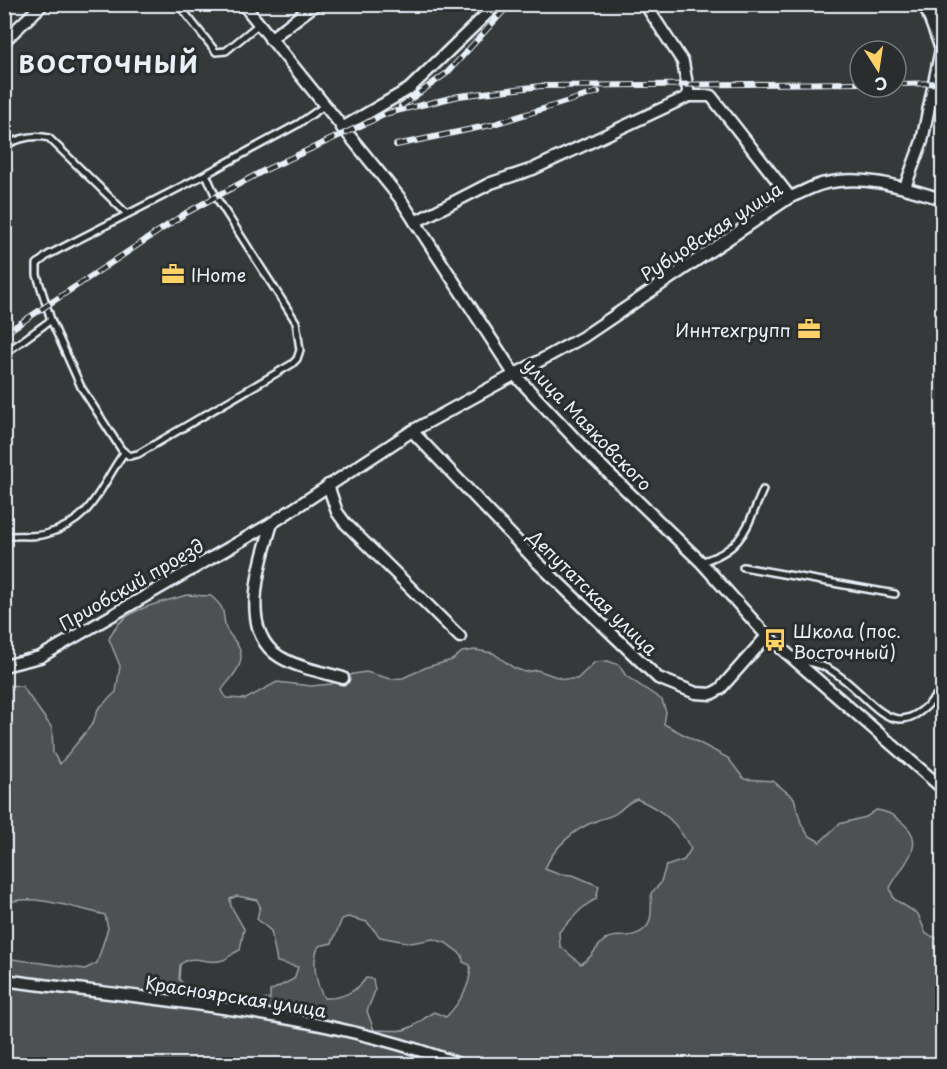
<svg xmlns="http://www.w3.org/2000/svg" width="947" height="1069" viewBox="0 0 947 1069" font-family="'Playpen Sans',sans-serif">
  <rect width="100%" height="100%" fill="#35393a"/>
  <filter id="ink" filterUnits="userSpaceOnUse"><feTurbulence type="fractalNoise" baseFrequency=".0167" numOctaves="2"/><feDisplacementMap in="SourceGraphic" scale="12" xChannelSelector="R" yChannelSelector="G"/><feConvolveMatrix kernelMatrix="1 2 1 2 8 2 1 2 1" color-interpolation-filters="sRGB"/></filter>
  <g filter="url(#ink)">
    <path fill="#4d5152" stroke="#9aa1a5" stroke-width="1.5" fill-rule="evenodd" d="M187 595 211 596C228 611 221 611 226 628 229 635 236 641 239 648 247 664 230 678 222 690L226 698 246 699 277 682 311 686 331 684 353 674 366 672 391 679 403 678 427 667 452 660 462 652 475 650 493 653 514 668 525 672 537 670 563 679H577L595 662 608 661 619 665 626 676 662 700 666 712 664 724 728 758 744 779 773 781 794 798 801 823 808 835 820 842 839 824 866 817 876 810C890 812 895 816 905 825 928 846 899 868 890 888L894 899 918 914 926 934 942 940V1064H5V958L85 969 97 963 108 928 105 915C79 909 29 892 5 904V685L22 686 52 728 53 753 60 764 93 723 98 709 116 692 120 666 109 639C121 608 157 604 187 595ZM637 799C665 811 677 823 691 849L684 860 666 866 660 884 651 893C652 915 654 933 627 936 621 936 613 936 608 938 597 943 595 956 581 964L560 946 559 932C571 921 581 906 596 899L599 886 573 875 558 874 545 869C553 848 574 829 596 821 602 818 612 817 618 812 625 806 628 802 637 799ZM237 896 257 900 260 906 257 919 271 931 277 962 298 967 294 979 270 991V999C237 1005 218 984 187 988L179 979 180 965C194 952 208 966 223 960 229 958 234 952 240 950L244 929 231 906 230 899ZM348 917 367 922 380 937 411 943 433 939 446 943 462 955 463 962 470 965C473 983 458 1005 446 1017L434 1012C426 1016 421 1022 413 1026 402 1033 387 1030 374 1030L367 1011 375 991 373 979 366 978C357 992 340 999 324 998 316 984 311 960 319 946L332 943 342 919Z"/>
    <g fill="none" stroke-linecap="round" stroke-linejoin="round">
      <g stroke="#e8f1f8" stroke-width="10">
        <g id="service">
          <path d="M178 4 216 52 226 51 259 24"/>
          <path d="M4 146C19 138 33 134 49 138L126 213"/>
          <path d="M51 320 37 275V264L48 255 206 174"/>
          <path d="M4 354 51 320 81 387 121 449 129 456 138 454 292 364 297 359 300 350 296 322 216 197 206 174 298 124 324 106"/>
          <path d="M4 537C19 534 32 538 46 534 94 520 98 489 124 453"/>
          <path d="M701 562C744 549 746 528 763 490"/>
          <path d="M743 567 895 594"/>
          <path d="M800 661C809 662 819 664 827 668 872 691 892 758 942 688"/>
        </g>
      </g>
      <g stroke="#e8f1f8" stroke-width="15">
        <g id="minor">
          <path d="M243 4 399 197 514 374 594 459 701 562 767 636 942 788"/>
          <path d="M645 4 683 62 689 96H711L790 197"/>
          <path d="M270 39 316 4"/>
          <path d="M4 41 43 4"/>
          <path d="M342 128 409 89 497 4"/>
          <path d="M905 187 922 141 941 49 927 11 922 4"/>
          <path d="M415 222 491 183 533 169 689 96"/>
          <path d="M412 431 537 562 658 678 696 693 711 694 720 689 767 636"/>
          <path d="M328 485 337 512 345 523 460 637"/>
          <path d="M272 523C261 561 237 631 280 657 298 668 323 672 343 678"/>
          <path d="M4 666 40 657 272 523 412 431 583 337 790 197C802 193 814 185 826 183 865 174 905 188 942 199"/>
          <path d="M4 980C153 1000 318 1011 459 1064"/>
        </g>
      </g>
      <use href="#service" stroke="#2a2d2e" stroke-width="5"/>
      <use href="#minor" stroke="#2a2d2e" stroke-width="10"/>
      <g stroke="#e8f1f8" stroke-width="6">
        <g id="rail">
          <path d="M896 84 942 83"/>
          <path d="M401 106 447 73 510 4"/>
          <path d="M396 145 491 125 598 92"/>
          <path d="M4 334 186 213 263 171 388 113 459 96 541 86 860 83"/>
        </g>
      </g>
      <use href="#rail" stroke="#2a2d2e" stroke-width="4" stroke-dasharray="11" stroke-linecap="butt"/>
    </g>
  </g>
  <defs>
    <g id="office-bare" transform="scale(1.8)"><path d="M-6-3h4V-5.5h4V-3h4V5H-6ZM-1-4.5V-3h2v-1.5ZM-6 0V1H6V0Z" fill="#ffd166" stroke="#2a2d2e" stroke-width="2.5" paint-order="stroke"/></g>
    <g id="bus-bare" transform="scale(1.8)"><path d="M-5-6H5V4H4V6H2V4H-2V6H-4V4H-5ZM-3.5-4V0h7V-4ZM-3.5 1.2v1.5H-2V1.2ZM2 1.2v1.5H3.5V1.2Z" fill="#ffd166" stroke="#2a2d2e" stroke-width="2.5" paint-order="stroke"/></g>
  </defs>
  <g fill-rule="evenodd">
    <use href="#office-bare" x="173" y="274"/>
    <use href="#office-bare" x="809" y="329"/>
    <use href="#bus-bare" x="775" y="640"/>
  </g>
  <g text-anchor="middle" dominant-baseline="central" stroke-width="6" stroke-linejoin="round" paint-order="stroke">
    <g font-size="18" fill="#e8f1f8" stroke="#2a2d2e">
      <text transform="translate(711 231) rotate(-33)">Рубцовская улица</text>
      <text transform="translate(588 424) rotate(46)">улица Маяковского</text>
      <text transform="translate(131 584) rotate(-30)">Приобский проезд</text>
      <text transform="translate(593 592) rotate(44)">Депутатская улица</text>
      <text transform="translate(236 996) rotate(9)">Красноярская улица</text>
    </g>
    <g font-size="18" fill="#e8f1f8" stroke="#2a2d2e" text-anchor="start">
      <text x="191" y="274">IHome</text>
      <text x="791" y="329" text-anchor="end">Иннтехгрупп</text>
      <text x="793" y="630">Школа (пос.<tspan x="793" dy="21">Восточный)</tspan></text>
    </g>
    <g font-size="24" font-weight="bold" letter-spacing="1.5" fill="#e8f1f8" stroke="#2a2d2e">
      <text x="109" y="63">ВОСТОЧНЫЙ</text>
    </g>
  </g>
  <rect width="947" height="1069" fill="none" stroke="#2a2d2e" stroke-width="24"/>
  <rect x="12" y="12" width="923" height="1045" fill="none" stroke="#e8f1f8" stroke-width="2" filter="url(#ink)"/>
  <g transform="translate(878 69) rotate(168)"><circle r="28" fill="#2a2d2e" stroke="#767b7f" stroke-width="1.5"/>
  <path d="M0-4.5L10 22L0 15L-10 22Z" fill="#ffd166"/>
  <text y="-9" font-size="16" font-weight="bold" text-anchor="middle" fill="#e8f1f8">С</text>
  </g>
</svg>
